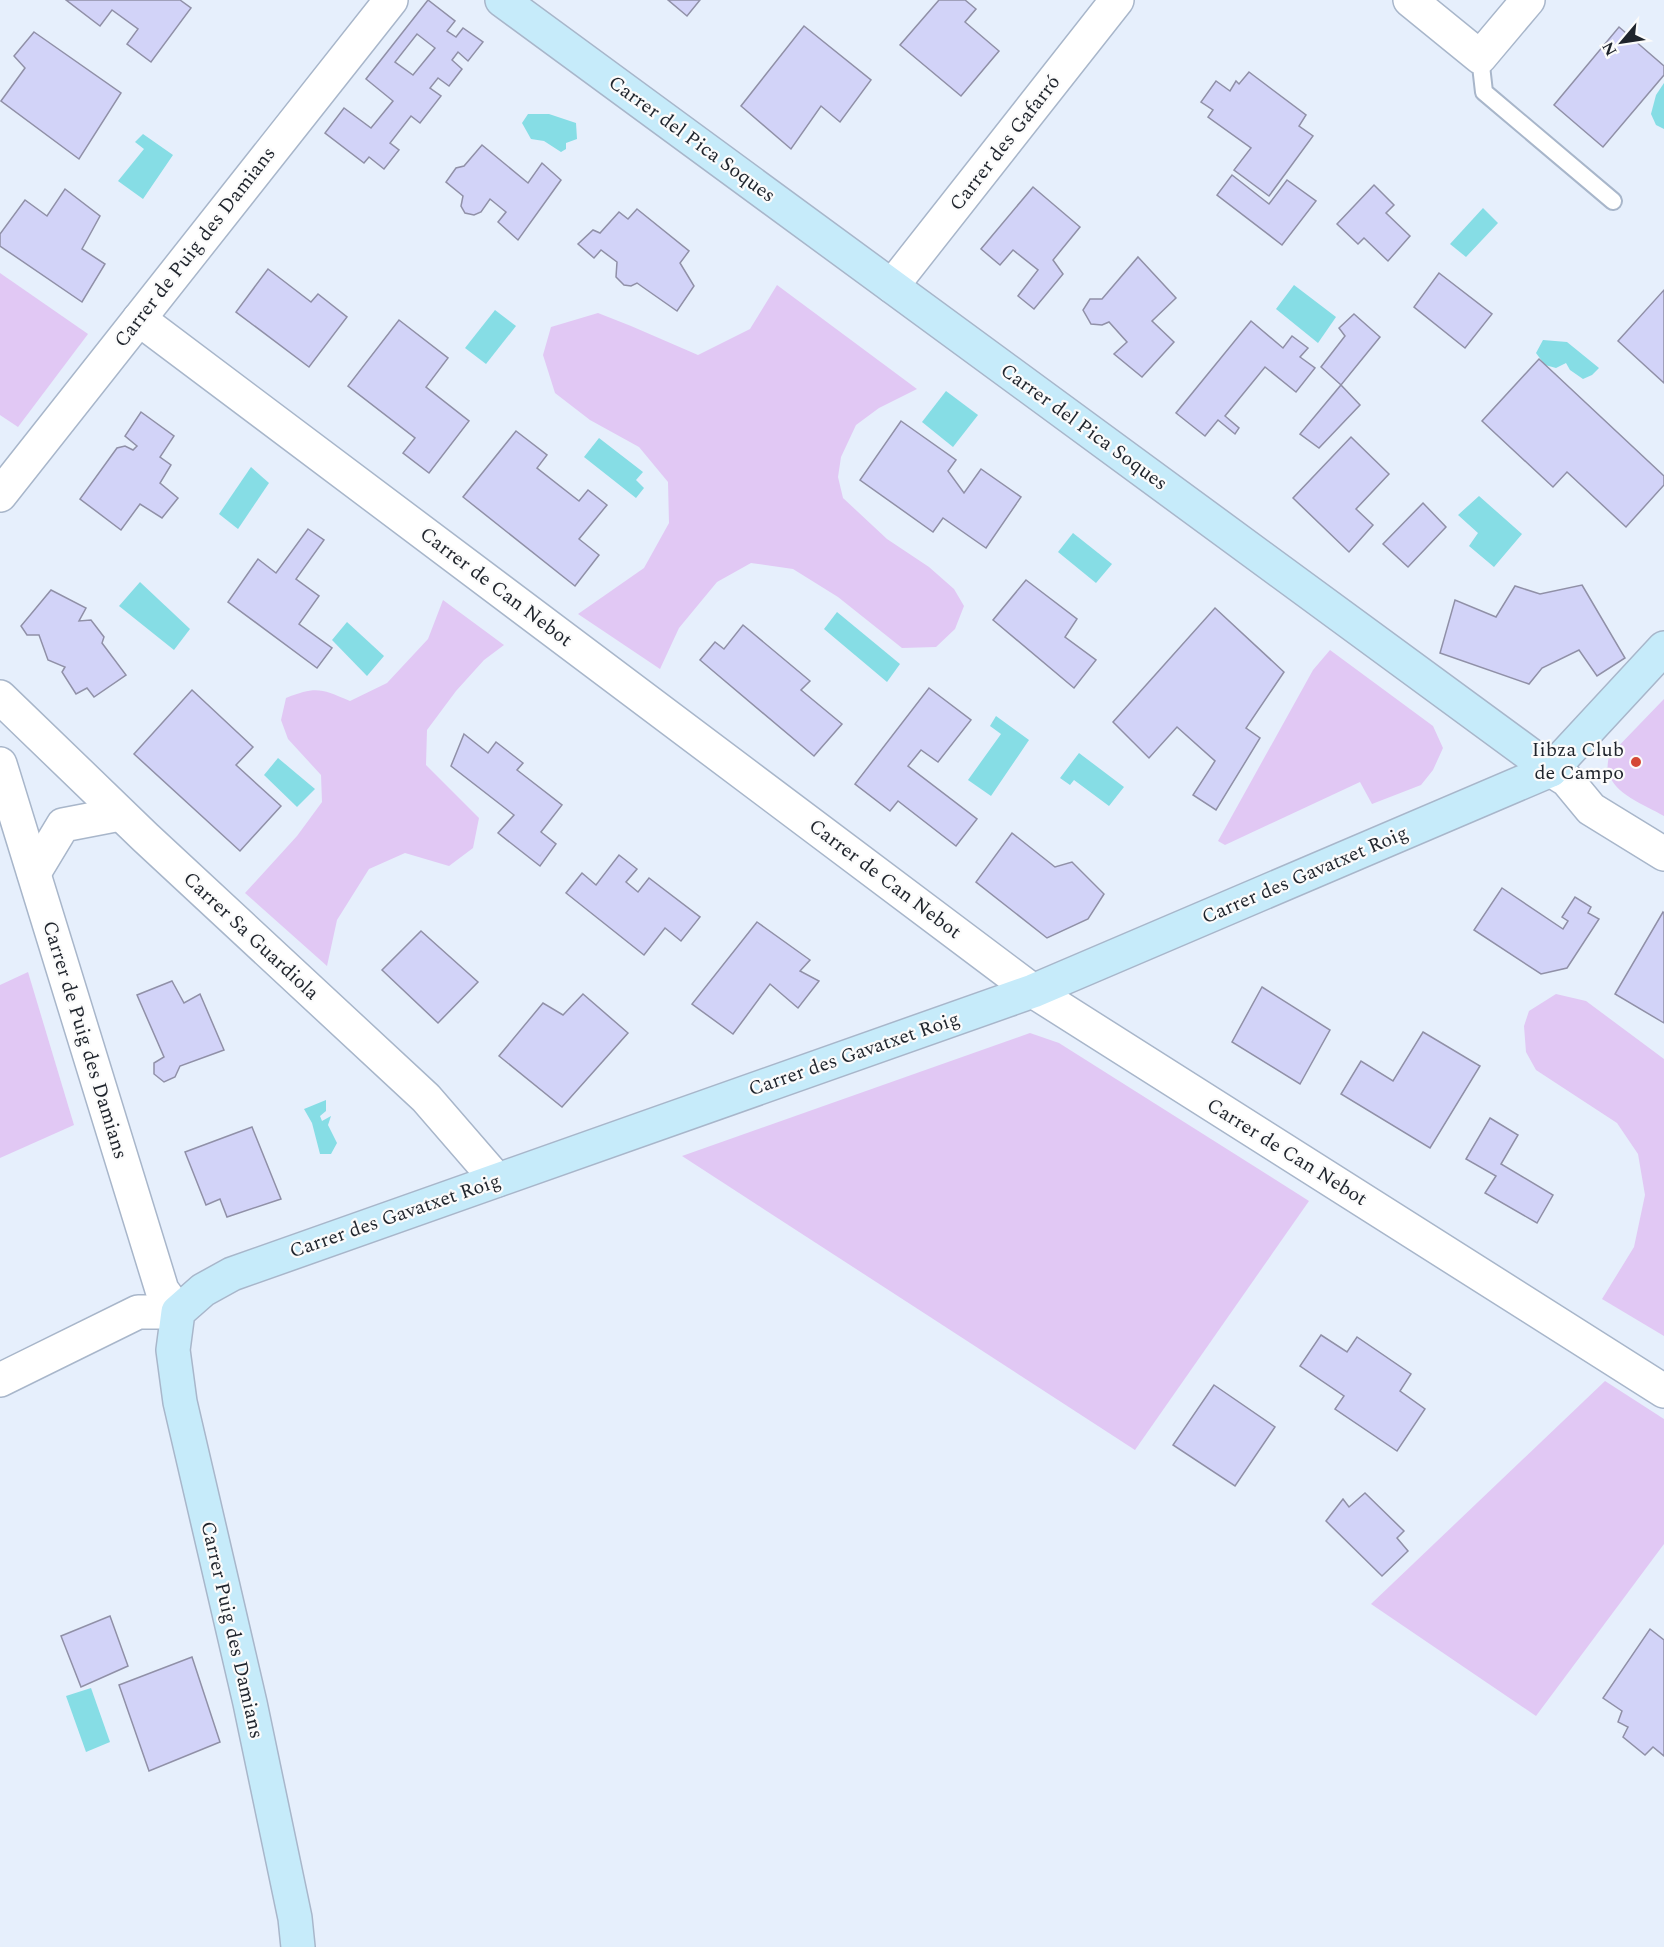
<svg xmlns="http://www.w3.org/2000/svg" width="1664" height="1947" viewBox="0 0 1664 1947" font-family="Spectral,serif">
  <rect width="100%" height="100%" fill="#e6effc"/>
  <g fill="#e1c8f4">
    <path d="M0 273 88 334 18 427 0 415Z"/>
    <path d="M777 285 917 389 879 408 856 425 841 457 838 477 843 498 887 539 929 567 954 589 964 606 955 629 936 647 902 648 838 597 793 569 751 563 717 582 679 628 660 669 578 614 644 568 669 523 668 482 639 447 590 420 555 393 543 355 551 327 598 313 631 326 698 355 750 329Z"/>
    <path d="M443 600 504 645 484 660 456 691 427 730 426 765 479 818 473 848 449 866 405 853 369 869 337 920 327 966 245 893 297 836 322 802 321 775 288 739 281 720 286 698C317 686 321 689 350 701L387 683 428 639Z"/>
    <path d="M1330 650 1433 726 1443 748 1433 770 1421 785 1372 804 1360 782 1225 845 1218 841 1313 670Z"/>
    <path d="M1664 699V816C1645 805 1613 794 1608 771 1607 766 1608 761 1609 756Z"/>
    <path d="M28 972 74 1125 0 1158V985Z"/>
    <path d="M1556 994 1586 1001 1664 1059V1336L1602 1299 1634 1247 1645 1195 1638 1154 1617 1123 1536 1070 1526 1052 1524 1026 1529 1011Z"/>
    <path d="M1030 1033 1059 1043 1309 1201 1135 1450 682 1156Z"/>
    <path d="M1605 1381 1664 1419V1544L1536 1716 1371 1604Z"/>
  </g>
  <g fill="#86dde5">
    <path d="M1664 83V129L1656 125 1651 114 1656 95Z"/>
    <path d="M528 114H549L576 123 577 139 566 143V149L561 152 544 141 531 139 522 123Z"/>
    <path d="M143 134 173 155 143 199 118 181 144 149 135 142Z"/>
    <path d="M1483 208 1498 223 1466 257 1450 244Z"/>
    <path d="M1294 285 1336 317 1318 343 1276 309Z"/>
    <path d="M495 310 516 326 486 364 465 348Z"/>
    <path d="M1543 340 1567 342 1599 368 1592 375 1583 379 1570 370 1566 363 1556 368 1545 365 1536 353Z"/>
    <path d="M946 391 978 415 953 447 922 422Z"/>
    <path d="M599 438 643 472 636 480 644 488 636 498 584 457Z"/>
    <path d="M251 467 269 483 238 529 219 514Z"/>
    <path d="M1479 496 1522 534 1494 567 1469 546 1478 533 1458 515Z"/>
    <path d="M1073 533 1112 564 1096 583 1058 552Z"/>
    <path d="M140 582 190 629 174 650 119 606Z"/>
    <path d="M837 612 900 664 887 682 824 629Z"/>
    <path d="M347 622 384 656 367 676 332 640Z"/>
    <path d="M996 716 1029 740 991 796 968 780 1001 734 990 726Z"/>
    <path d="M1079 753 1124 787 1109 806 1074 780 1070 785 1060 778Z"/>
    <path d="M278 758 315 789 297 807 264 775Z"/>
    <path d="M326 1100V1111L320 1116 322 1121 331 1116 328 1125 337 1143 331 1154H320L312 1123 304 1109Z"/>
    <path d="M91 1688 110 1742 86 1752 66 1696Z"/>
  </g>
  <g fill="#d2d3f8" stroke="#9090a7" stroke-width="1.5" fill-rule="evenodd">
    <path d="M66 0H180L191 8 151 62 127 44 138 29 112 10 100 26Z"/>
    <path d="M428 0 455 21 447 31 456 37 463 28 483 42 468 61 458 52 452 60 462 69 449 86 438 78 430 88 441 96 420 123 411 116 390 143 399 150 384 169 369 157 364 163 325 133 344 108 371 128 393 101 366 79ZM417 34 435 48 413 75 395 62Z"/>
    <path d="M668 0H700L687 16Z"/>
    <path d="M939 0H965L976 9 965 22 999 51 961 96 900 45Z"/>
    <path d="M804 26 871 80 840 122 821 106 791 149 741 106Z"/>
    <path d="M1619 27 1664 66V75L1603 147 1554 105Z"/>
    <path d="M34 32 121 93 79 159 1 101 25 68 14 56Z"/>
    <path d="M1249 72 1306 115 1299 126 1313 136 1269 196 1234 170 1251 148 1208 117 1213 110 1201 102 1216 81 1230 91 1236 81 1239 84Z"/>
    <path d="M482 145 528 183 542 163 561 180 518 240 498 222 506 212 490 199 481 212 474 215 465 213 461 206 463 196 446 182 456 168 464 166Z"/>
    <path d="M1232 175 1269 204 1287 180 1316 201 1282 245 1217 195Z"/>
    <path d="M1374 185 1394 205 1386 213 1410 236 1388 261 1364 238 1358 244 1337 224Z"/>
    <path d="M1033 187 1080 227 1053 260 1063 274 1034 309 1018 296 1038 270 1013 250 1000 265 981 249Z"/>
    <path d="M65 189 100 216 82 249 105 264 82 302 0 246V234L25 200 47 216Z"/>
    <path d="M637 209 689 251 680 263 694 286 677 311 637 283 631 286 624 285 616 277 617 262 601 250 594 258 578 244 593 230 600 233 619 212 628 219Z"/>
    <path d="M1138 257 1176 298 1152 321 1174 342 1142 377 1114 354 1127 342 1109 322 1102 325 1091 324 1083 310 1090 299H1102Z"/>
    <path d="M268 269 311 302 318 294 347 317 309 367 236 312Z"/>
    <path d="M1439 273 1492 314 1465 348 1414 307Z"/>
    <path d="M1664 290V383L1618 341Z"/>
    <path d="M1354 314 1380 337 1341 385 1321 367 1345 336 1339 328Z"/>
    <path d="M399 320 448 358 426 387 469 421 429 473 403 453 415 438 348 386Z"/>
    <path d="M1251 321 1283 348 1292 336 1308 348 1300 357 1315 368 1296 392 1265 367 1225 416 1239 428 1235 434 1218 420 1205 436 1176 413Z"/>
    <path d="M1539 359 1664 476V485L1626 527 1567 472 1553 487 1482 421Z"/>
    <path d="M1341 385 1360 405 1319 448 1300 434Z"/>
    <path d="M141 412 174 436 160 457 171 465 160 483 178 498 162 518 140 504 121 530 80 499 117 448 125 446 133 450 137 446 125 436Z"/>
    <path d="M901 421 956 460 948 471 964 493 981 469 1021 497 986 548 943 518 933 532 860 480Z"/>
    <path d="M516 431 547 455 537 468 579 501 588 490 607 505 579 539 599 555 575 586 463 497Z"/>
    <path d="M1351 437 1389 474 1356 509 1373 525 1349 552 1293 498Z"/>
    <path d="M1423 503 1446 527 1408 567 1383 544Z"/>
    <path d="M308 529 324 540 296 579 319 596 299 624 332 648 317 668 228 602 258 559 276 573Z"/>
    <path d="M1026 580 1077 619 1065 637 1096 660 1074 688 993 620Z"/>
    <path d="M1582 585 1625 658 1597 676 1579 650 1542 668 1529 684 1440 653 1455 600 1496 617 1515 586 1540 594Z"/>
    <path d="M51 590 86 608 79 621 91 620 104 637 102 643 126 675 94 697 87 688 76 694 62 672 65 667 48 660 39 635H27L21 626Z"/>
    <path d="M1215 608 1284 672 1246 728 1260 738 1216 810 1193 795 1215 761 1177 727 1149 758 1113 722Z"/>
    <path d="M743 625 810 681 801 690 842 724 814 756 700 660 715 642 724 649Z"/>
    <path d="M929 688 971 720 938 762 921 750 908 766 977 819 956 846 898 801 890 811 855 784Z"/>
    <path d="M192 690 253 747 236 765 281 806 240 851 134 754Z"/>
    <path d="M464 734 488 753 496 742 523 763 517 770 562 805 541 832 556 844 540 866 498 833 514 815 451 766Z"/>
    <path d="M1012 833 1055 867 1072 862 1104 894 1088 919 1047 938 976 882Z"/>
    <path d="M619 855 637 869 626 882 638 892 649 878 700 917 681 941 665 928 644 955 566 893 582 873 596 885Z"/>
    <path d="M1502 888 1563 929 1568 921 1562 917 1575 897 1591 907 1588 913 1599 919 1567 968 1541 974 1474 930Z"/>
    <path d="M1663 912 1664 913V1023L1615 994Z"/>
    <path d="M757 922 810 960 800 971 819 981 798 1008 770 984 733 1034 692 1004Z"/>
    <path d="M421 931 478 982 438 1023 382 970Z"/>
    <path d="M172 981 184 1003 200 994 224 1050 180 1066 175 1077 164 1082 154 1074V1063L164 1057 137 995Z"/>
    <path d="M1262 987 1330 1030 1300 1084 1232 1042Z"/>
    <path d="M583 994 628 1033 562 1107 499 1056 543 1003 563 1015Z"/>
    <path d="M1423 1032 1480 1066 1430 1148 1341 1094 1361 1061 1393 1081Z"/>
    <path d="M1490 1118 1518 1135 1501 1164 1553 1195 1537 1223 1485 1193 1496 1176 1466 1159Z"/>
    <path d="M252 1127 281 1199 227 1217 220 1199 206 1205 185 1152Z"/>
    <path d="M1321 1335 1347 1352 1357 1337 1411 1374 1400 1391 1425 1409 1397 1451 1335 1409 1344 1396 1300 1366Z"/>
    <path d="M1214 1385 1275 1427 1235 1486 1173 1445Z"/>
    <path d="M1365 1493 1404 1531 1397 1538 1408 1551 1382 1576 1326 1521 1343 1499 1349 1507Z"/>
    <path d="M110 1616 128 1666 81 1687 61 1636Z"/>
    <path d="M1650 1629 1664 1640V1756L1653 1747 1645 1755 1623 1737 1628 1727 1618 1722 1622 1711 1603 1698Z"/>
    <path d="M192 1657 220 1742 149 1771 119 1685Z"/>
  </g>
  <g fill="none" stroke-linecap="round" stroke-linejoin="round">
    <g stroke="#a8b6ca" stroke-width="20">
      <path id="lane" d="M1480 57 1484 92 1613 201"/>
    </g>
    <g stroke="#a8b6ca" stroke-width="36">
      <g id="street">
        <path d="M1410 0 1480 57 1528 0"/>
        <path d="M892 286 1117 0"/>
        <path d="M139 319 1033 991 1664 1391"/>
        <path d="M0 495 391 0"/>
        <path d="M0 697 145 837 426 1098 497 1180"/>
        <path d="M0 764 162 1290 178 1312"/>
        <path d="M1551 770 1567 780 1591 809 1664 854"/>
        <path d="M34 873 63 825 120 814"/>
        <path d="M0 1380 138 1312H178"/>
      </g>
    </g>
    <g stroke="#a8b6ca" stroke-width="36">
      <g id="secondary">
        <path d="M502 0 1551 770"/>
        <path d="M298 1947 295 1918 250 1703 180 1402 173 1350 178 1312 203 1290 232 1274 1033 991 1551 770 1664 648"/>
      </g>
    </g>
    <use href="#lane" stroke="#fff" stroke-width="16"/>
    <use href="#street" stroke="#fff" stroke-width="33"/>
    <use href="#secondary" stroke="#c6ebfa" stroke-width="33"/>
  </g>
  <circle fill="#d54836" stroke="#fbfbfb" stroke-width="2" cx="1636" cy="762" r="6"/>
  <g text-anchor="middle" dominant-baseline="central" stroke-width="4.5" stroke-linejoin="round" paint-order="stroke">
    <g font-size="20" fill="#1f242c" stroke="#fbfbfb">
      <text transform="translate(692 139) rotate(36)">Carrer del Pica Soques</text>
      <text transform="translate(1005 143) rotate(-52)">Carrer des Gafarró</text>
      <text transform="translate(195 247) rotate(-52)">Carrer de Puig des Damians</text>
      <text transform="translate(1084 427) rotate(36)">Carrer del Pica Soques</text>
      <text transform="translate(496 587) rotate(37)">Carrer de Can Nebot</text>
      <text transform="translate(1305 875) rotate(-23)">Carrer des Gavatxet Roig</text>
      <text transform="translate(885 879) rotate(37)">Carrer de Can Nebot</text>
      <text transform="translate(251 936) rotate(43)">Carrer Sa Guardiola</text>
      <text transform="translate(85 1040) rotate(73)">Carrer de Puig des Damians</text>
      <text transform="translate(854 1054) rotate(-19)">Carrer des Gavatxet Roig</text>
      <text transform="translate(1287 1152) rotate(32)">Carrer de Can Nebot</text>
      <text transform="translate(395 1216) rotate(-19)">Carrer des Gavatxet Roig</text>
      <text transform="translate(232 1630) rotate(77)">Carrer Puig des Damians</text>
    </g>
    <g font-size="20" fill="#1f242c" stroke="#fbfbfb" text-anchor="end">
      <text x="1624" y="750">Iibza Club<tspan x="1624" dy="23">de Campo</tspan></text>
    </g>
  </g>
  <g transform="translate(1622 42) rotate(241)" stroke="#fbfbfb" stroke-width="4.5" paint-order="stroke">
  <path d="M0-4.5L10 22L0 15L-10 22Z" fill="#1f242c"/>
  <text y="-9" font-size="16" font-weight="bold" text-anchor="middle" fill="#1f242c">N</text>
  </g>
</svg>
